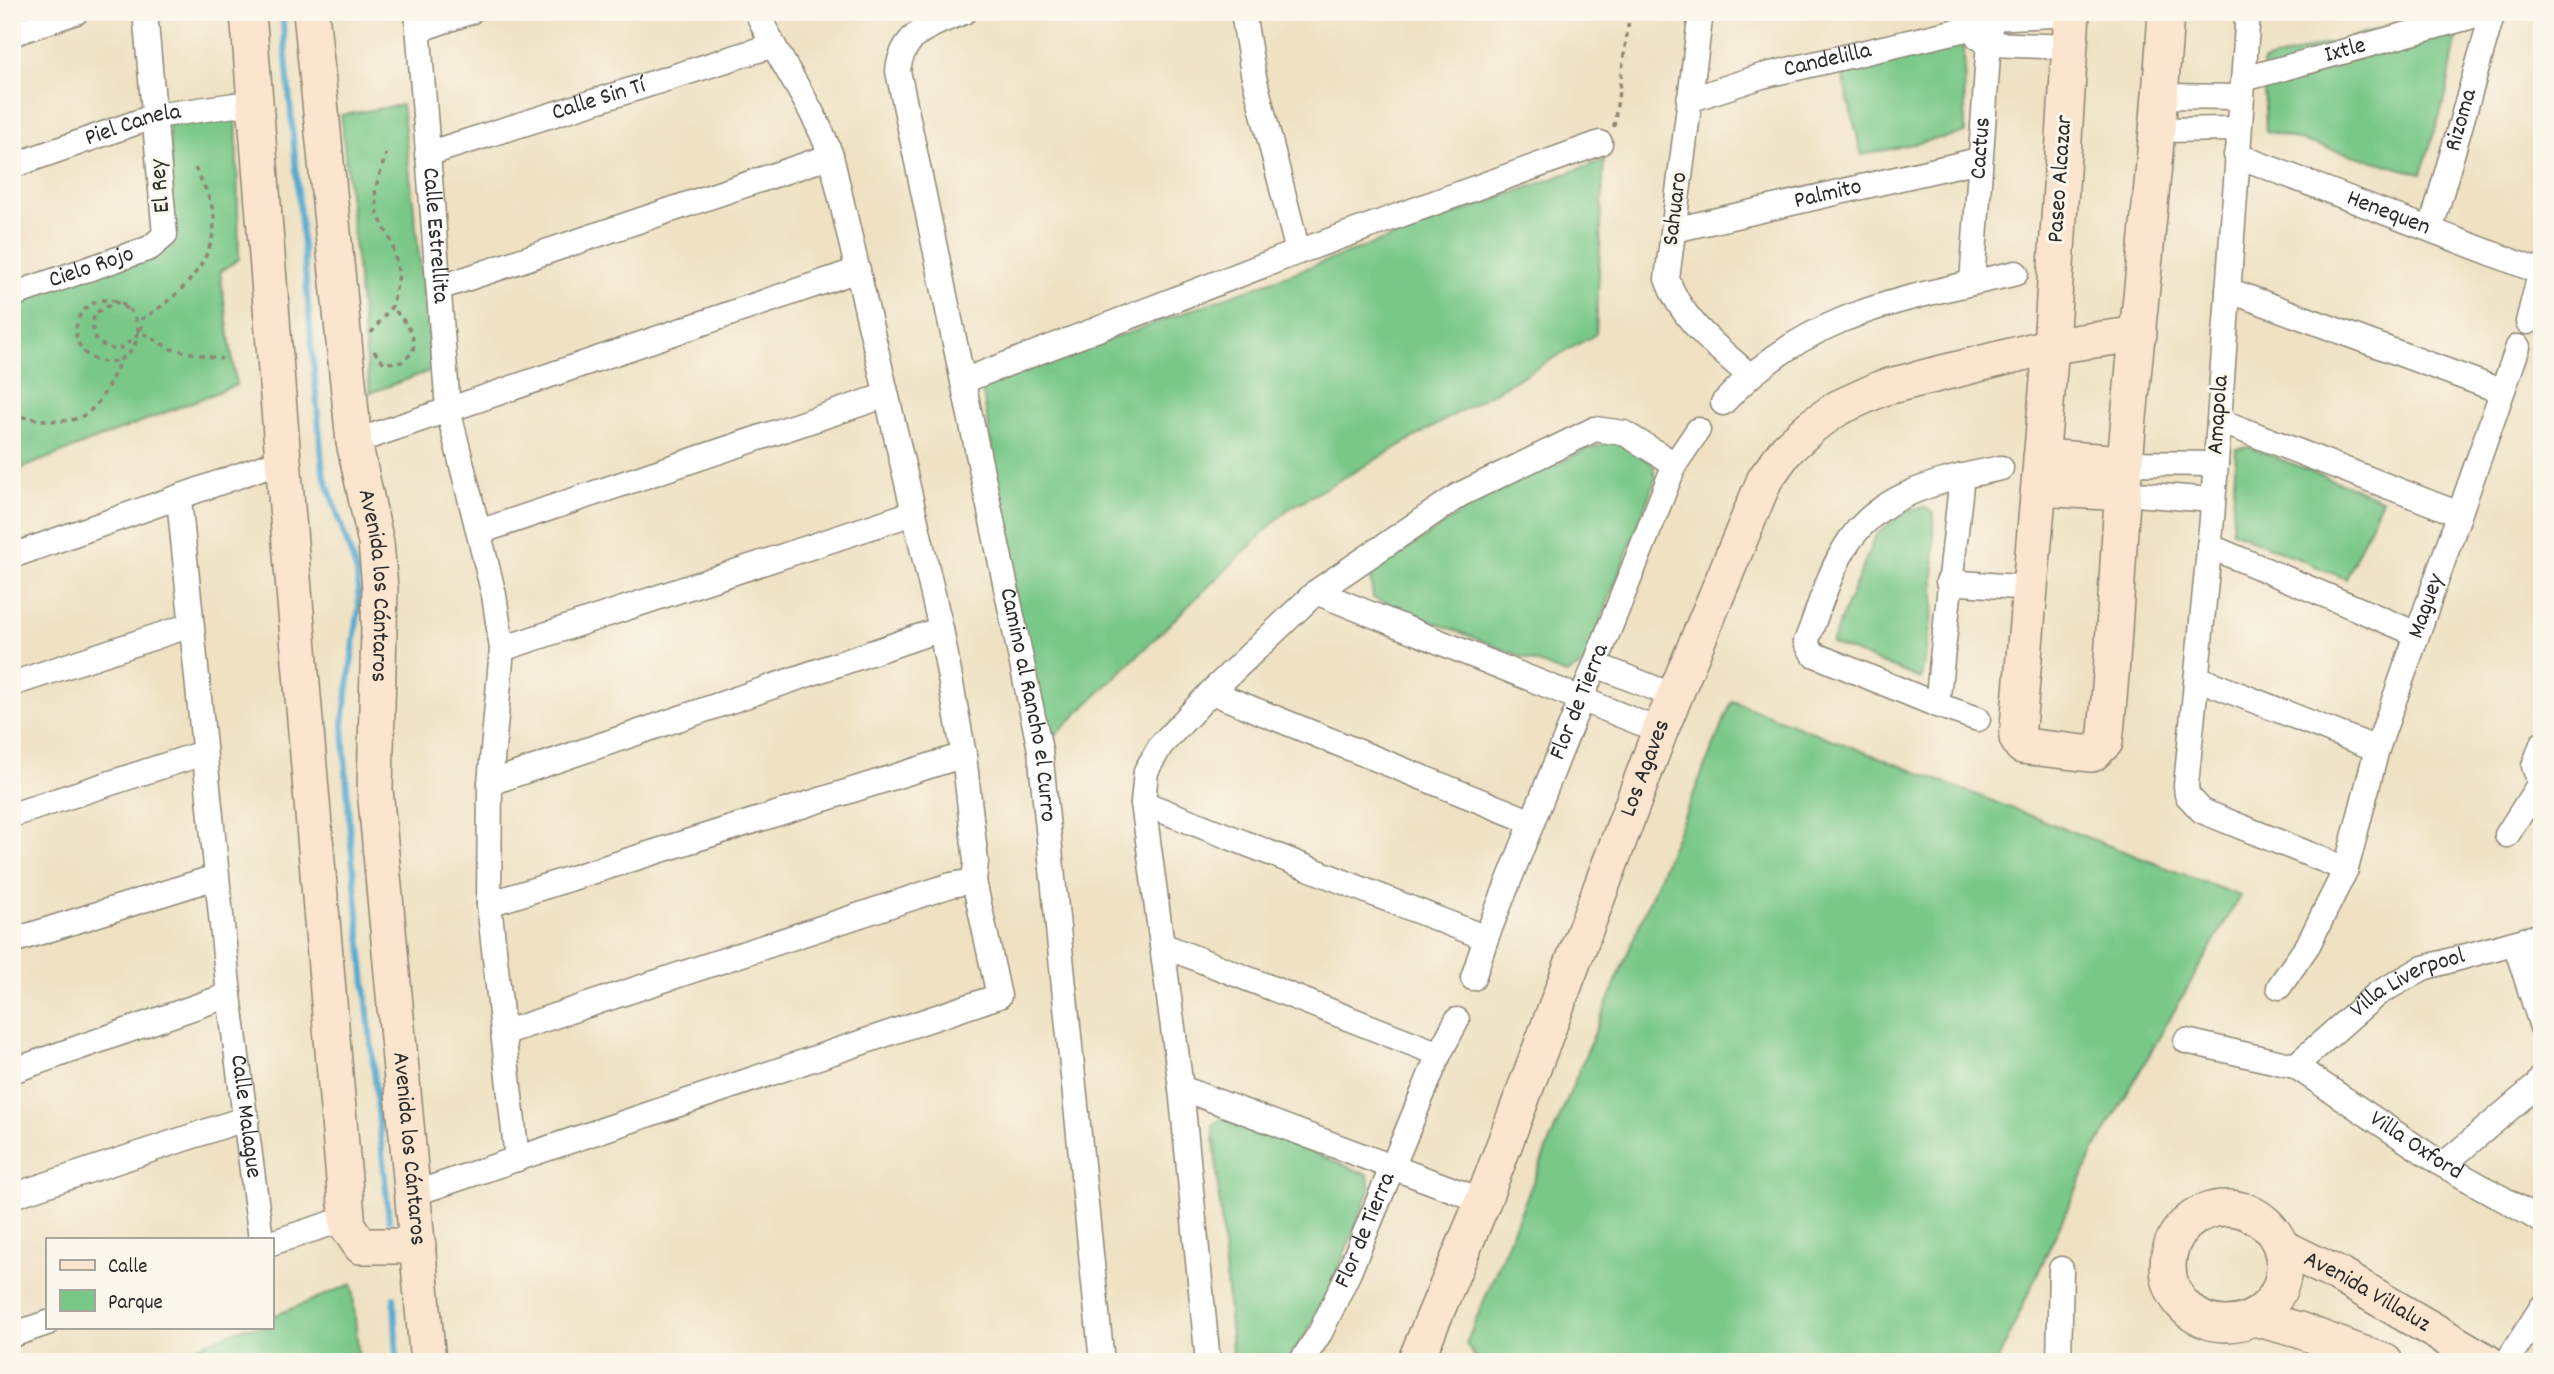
<svg xmlns="http://www.w3.org/2000/svg" width="2554" height="1374" viewBox="0 0 2554 1374" font-family="Dekko,sans-serif">
  <rect width="100%" height="100%" fill="#fbf7ec"/>
  <filter id="ink" filterUnits="userSpaceOnUse"><feTurbulence type="fractalNoise" baseFrequency=".0143" numOctaves="2"/><feDisplacementMap in="SourceGraphic" scale="14" xChannelSelector="R" yChannelSelector="G"/><feConvolveMatrix kernelMatrix="1 2 1 2 8 2 1 2 1" color-interpolation-filters="sRGB"/></filter>
  <filter id="wash" filterUnits="userSpaceOnUse"><feTurbulence type="fractalNoise" baseFrequency=".00686" numOctaves="4" result="noise"/><feDisplacementMap in="SourceGraphic" scale="28" xChannelSelector="R" yChannelSelector="G"/><feGaussianBlur stdDeviation="1.57" result="paint"/><feColorMatrix in="noise" values="0 0 0 0 0 0 0 0 0 0 0 0 0 0 0 0 0 1.4 0 .05"/><feComposite in="paint" operator="in"/></filter>
  <g filter="url(#wash)">
    <rect width="100%" height="100%" fill="#efe1c2"/>
    <g fill="#79c888" stroke="#527a5a" stroke-width="2">
      <path d="M2441 12H2461L2446 95 2421 174 2266 131 2263 62Z"/>
      <path d="M1964 40 1965 133 1862 155 1842 75Z"/>
      <path d="M402 105 432 370 370 393 341 115Z"/>
      <path d="M236 112 239 259 220 272 236 385 12 472V300L174 246 169 124Z"/>
      <path d="M1604 160 1596 334 1287 510 1040 750 982 386Z"/>
      <path d="M1619 439 1653 465 1656 478 1584 664 1566 674 1373 598 1370 575 1475 503 1585 450Z"/>
      <path d="M2249 447 2382 499 2346 579 2232 531 2236 449Z"/>
      <path d="M1924 507 1934 513V605L1921 679 1831 643 1876 535 1902 513Z"/>
      <path d="M1732 701 2240 896 2093 1153 1997 1362H1478L1466 1344Z"/>
      <path d="M1225 1117 1368 1175 1370 1190 1324 1304 1288 1362H1233L1213 1124Z"/>
      <path d="M352 1284 359 1362H158L246 1327H271V1317Z"/>
    </g>
    <g fill="none" stroke-linecap="round" stroke-linejoin="round">
      <g stroke="#51a8ce" stroke-width="6">
        <path d="M282 12 323 471 357 573 359 606 343 723 350 835 389 1220"/>
        <path d="M394 1297 397 1362"/>
      </g>
    </g>
  </g>
  <g filter="url(#ink)">
    <g fill="none" stroke-linecap="round" stroke-linejoin="round">
      <g stroke="#8d8676" stroke-width="27">
        <g id="street">
          <path id="s1" d="M417 12 448 409 494 595 502 649 490 783 489 904 517 1159"/>
          <path id="s2" d="M964 12C932 25 902 32 898 71L1040 750 1102 1362"/>
          <path d="M1243 12 1253 73 1298 252"/>
          <path d="M1701 12 1667 279C1682 321 1716 346 1749 375"/>
          <path d="M2248 12 2212 519 2186 785 2187 795 2202 811 2346 869"/>
          <path d="M418 30 470 12"/>
          <path d="M12 34 76 12"/>
          <path d="M1978 37 1990 44 2070 47"/>
          <path id="s3" d="M2244 79 2488 12"/>
          <path d="M2161 96 2242 97"/>
          <path id="s4" d="M1689 100 1762 76 1966 29 1991 18 2072 14"/>
          <path d="M2158 130 2238 129"/>
          <path id="s5" d="M427 154 771 46"/>
          <path id="s6" d="M2236 155 2540 272"/>
          <path id="s7" d="M12 166 155 116 257 102"/>
          <path id="s8" d="M2431 228 2493 12"/>
          <path id="s9" d="M1674 230 1979 160"/>
          <path id="s10" d="M1972 283 1991 12"/>
          <path d="M439 288 831 156"/>
          <path d="M2228 290 2501 391"/>
          <path id="s11" d="M12 295 150 248 165 235 145 12"/>
          <path d="M2528 322 2542 266"/>
          <path d="M963 381 1298 252 1600 143"/>
          <path d="M1723 403C1806 312 1901 300 2016 273"/>
          <path d="M2220 421 2459 514"/>
          <path d="M354 442 858 270"/>
          <path d="M2125 463 2216 464"/>
          <path d="M2123 493 2212 500"/>
          <path id="s12" d="M179 499 229 995 261 1239"/>
          <path d="M479 532 884 396"/>
          <path d="M2209 546 2417 634"/>
          <path d="M12 556 283 460"/>
          <path d="M1948 582 2030 588"/>
          <path d="M1316 592 1660 731"/>
          <path d="M502 649 913 513"/>
          <path d="M1596 665 1674 696"/>
          <path d="M2197 678 2377 749"/>
          <path d="M12 684 191 625"/>
          <path d="M1211 692 1532 822"/>
          <path d="M1937 705 1962 476"/>
          <path d="M1978 719 1937 705 1813 654 1806 642C1818 612 1827 578 1843 551 1875 493 1941 480 2001 468"/>
          <path d="M490 783 941 629 831 156C813 104 779 63 757 12"/>
          <path d="M1143 803 1486 938"/>
          <path d="M12 815 203 753"/>
          <path d="M2507 835 2540 783 2534 766 2542 744"/>
          <path d="M489 904 964 755 941 629"/>
          <path d="M12 941 216 877"/>
          <path d="M2515 943 2542 1027"/>
          <path d="M1162 945 1439 1054"/>
          <path id="s13" d="M1473 978 1486 938 1675 464 1698 430"/>
          <path id="s14" d="M2279 987 2308 945 2346 869 2377 749 2518 347"/>
          <path d="M503 1033 951 885 974 881 976 862 964 755"/>
          <path id="s15" d="M2186 1041 2295 1066 2443 1165 2542 1221"/>
          <path id="s16" d="M2295 1066 2377 994 2423 968 2542 935"/>
          <path d="M12 1071 229 995"/>
          <path d="M1181 1088 1483 1201"/>
          <path d="M2443 1165 2536 1086 2542 1077"/>
          <path d="M413 1194 999 996 974 881"/>
          <path d="M12 1196 247 1118"/>
          <path d="M271 1243 348 1218"/>
          <path d="M12 1335 47 1323"/>
          <path d="M1208 1362 1181 1088 1143 803 1146 771 1161 745 1211 692 1316 592 1459 495 1595 429 1624 433 1675 464"/>
          <path id="s17" d="M1301 1362 1320 1333 1349 1272 1439 1054 1457 1020"/>
          <path d="M2059 1362 2061 1269"/>
          <path d="M2507 1362 2542 1307"/>
        </g>
      </g>
      <g stroke="#8d8676" stroke-width="38">
        <g id="secondary">
          <path d="M248 12 283 460 348 1227 361 1246H418"/>
          <path id="s18" d="M311 12 354 442 376 543 380 588 375 789 428 1362"/>
          <path d="M2072 12 2051 346 2017 738 2022 746 2092 754 2105 742C2115 649 2117 555 2125 462 2138 312 2157 163 2166 12"/>
          <path d="M2041 457 2125 463"/>
          <path d="M2039 488 2123 493"/>
          <circle cx="2226" cy="1266" r="58"/>
          <path id="s19" d="M2282 1247 2339 1275 2487 1362"/>
          <path d="M2254 1318 2299 1330 2385 1362"/>
          <path id="s20" d="M1415 1362 1483 1201 1660 731 1765 479 1787 449 1812 426 1838 408 1882 388 2051 346 2139 334"/>
        </g>
      </g>
      <g stroke="#8d8676" stroke-width="3.5" stroke-dasharray="5 5" stroke-linecap="butt">
        <path d="M1614 127 1630 12"/>
        <path d="M195 168C202 181 213 203 214 218 216 263 176 299 142 319L141 332 171 349 222 359"/>
        <circle cx="107" cy="331" r="31"/>
        <path d="M127 309 116 302 95 313C88 335 97 347 118 350L137 336"/>
        <path d="M371 333 392 306 399 275 392 243 378 215 375 190 386 154"/>
        <path d="M374 351 384 363 402 362 413 352C416 330 404 323 392 306"/>
        <path d="M12 415C82 428 92 424 121 359"/>
        <path d="M12 421 16 438 12 452"/>
      </g>
      <use href="#street" stroke="#fff" stroke-width="24"/>
      <use href="#secondary" stroke="#fbe5cf" stroke-width="35"/>
    </g>
  </g>
  <g text-anchor="middle" dominant-baseline="central" stroke-width="6" stroke-linejoin="round" paint-order="stroke">
    <g font-size="24" fill="#2b2b2b" stroke="#fbf7ec">
      <text stroke="none"><textPath href="#s3" startOffset="105">Ixtle</textPath></text>
      <text stroke="none"><textPath href="#s4" startOffset="144">Candelilla</textPath></text>
      <text stroke="none"><textPath href="#s5" startOffset="180">Calle Sin Tí</textPath></text>
      <text stroke="none"><textPath href="#s8" startOffset="112">Rizoma</textPath></text>
      <text stroke="none"><textPath href="#s7" startOffset="128">Piel Canela</textPath></text>
      <text stroke="none"><textPath href="#s10" startOffset="135">Cactus</textPath></text>
      <text transform="translate(2061 179) rotate(-86)">Paseo Alcazar</text>
      <text transform="translate(161 186) rotate(-95)">El Rey</text>
      <text stroke="none"><textPath href="#s9" startOffset="158">Palmito</textPath></text>
      <text transform="translate(1676 209) rotate(-83)">Sahuaro</text>
      <text stroke="none"><textPath href="#s6" startOffset="163">Henequen</textPath></text>
      <text stroke="none"><textPath href="#s1" startOffset="224">Calle Estrellita</textPath></text>
      <text stroke="none"><textPath href="#s11" startOffset="84">Cielo Rojo</textPath></text>
      <text transform="translate(2219 415) rotate(-86)">Amapola</text>
      <text stroke="none"><textPath href="#s18" startOffset="578">Avenida los Cántaros</textPath></text>
      <text stroke="none"><textPath href="#s14" startOffset="411">Maguey</textPath></text>
      <text stroke="none"><textPath href="#s13" startOffset="296">Flor de Tierra</textPath></text>
      <text stroke="none"><textPath href="#s2" startOffset="742">Camino al Rancho el Curro</textPath></text>
      <text stroke="none"><textPath href="#s20" startOffset="637">Los Agaves</textPath></text>
      <text stroke="none"><textPath href="#s16" startOffset="142">Villa Liverpool</textPath></text>
      <text stroke="none"><textPath href="#s12" startOffset="621">Calle Malague</textPath></text>
      <text stroke="none"><textPath href="#s18" startOffset="1143">Avenida los Cántaros</textPath></text>
      <text stroke="none"><textPath href="#s15" startOffset="257">Villa Oxford</textPath></text>
      <text stroke="none"><textPath href="#s17" startOffset="147">Flor de Tierra</textPath></text>
      <text stroke="none"><textPath href="#s19" startOffset="96">Avenida Villaluz</textPath></text>
    </g>
  </g>
  <rect width="2554" height="1374" fill="none" stroke="#fbf7ec" stroke-width="42"/>
  <rect x="46" y="1238" width="228" height="91" fill="#fbf7ec" stroke="#a8a59f" stroke-width="2"/>
  <rect x="60" y="1260" width="35" height="10" fill="#fbe5cf" stroke="#a8a59f" stroke-width="2"/>
  <text x="108" y="1272" font-size="21" fill="#2b2b2b">Calle</text>
  <rect x="60" y="1290" width="35" height="21" fill="#79c888" stroke="#a8a59f" stroke-width="2"/>
  <text x="108" y="1308" font-size="21" fill="#2b2b2b">Parque</text>
</svg>
